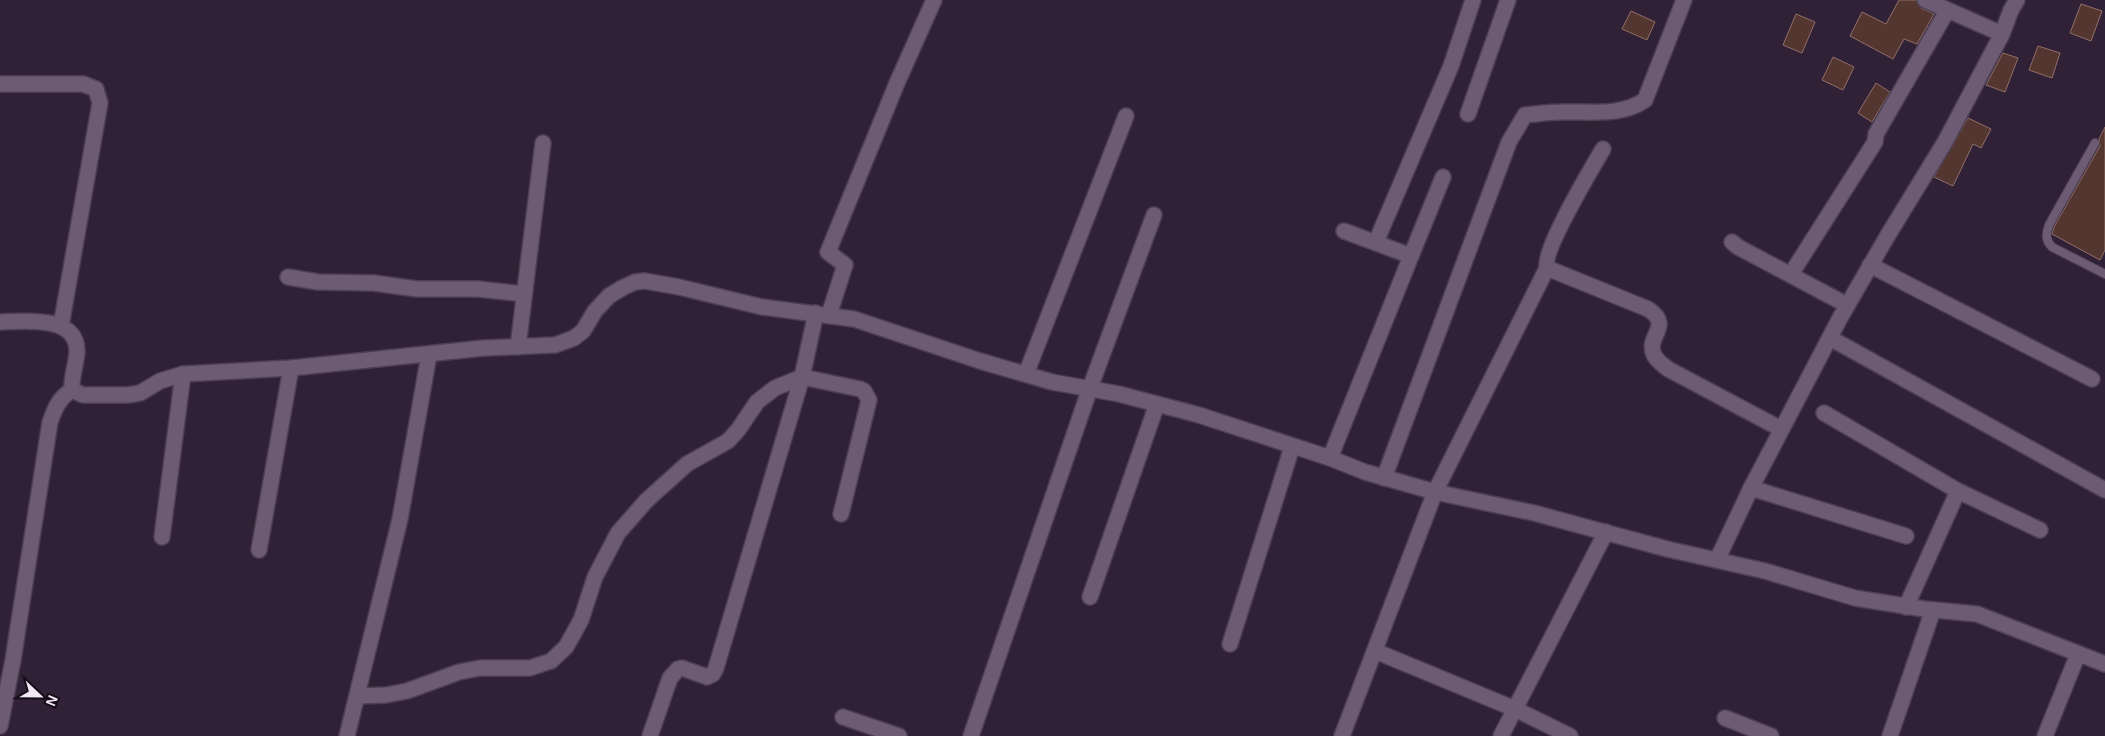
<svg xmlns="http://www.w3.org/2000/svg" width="2105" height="736" viewBox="0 0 2105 736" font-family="Helvetica,sans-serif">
  <rect width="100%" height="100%" fill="#312137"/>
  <g fill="#543631" stroke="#916f69">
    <path d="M1899 0H1916L1921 8 1934 14 1917 44 1904 39 1893 59 1850 36 1862 12 1886 24Z"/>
    <path d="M2081 4 2102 11 2091 41 2070 33Z"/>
    <path d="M1631 11 1655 22 1647 40 1622 29Z"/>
    <path d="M1796 14 1815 22 1802 53 1783 45Z"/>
    <path d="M2038 46 2060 53 2052 78 2029 70Z"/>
    <path d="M2003 53 2018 58 2005 92 1986 85Z"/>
    <path d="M1833 57 1854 67 1843 90 1822 80Z"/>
    <path d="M1876 83 1890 92 1872 122 1858 113Z"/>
    <path d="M1968 118 1991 129 1981 148 1973 144 1953 186 1934 177Z"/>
    <path d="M2105 127V250L2100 260 2052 234 2054 227 2100 146 2099 139Z"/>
  </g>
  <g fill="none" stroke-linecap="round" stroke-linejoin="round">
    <g stroke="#4c3f52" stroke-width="10">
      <path id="service" d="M2095 143 2049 225C2046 234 2045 240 2052 247L2105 274"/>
    </g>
    <g stroke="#4c3f52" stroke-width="18">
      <g id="minor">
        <path d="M1925 0 2002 34 2011 10 2017 0"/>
        <path d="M0 84H83L96 89 100 103 61 326"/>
        <path d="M1468 114 1508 0"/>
        <path d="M1603 149C1592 168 1542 251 1547 268L1648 309C1674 326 1645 336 1654 355 1657 361 1663 365 1668 369L1781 429"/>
        <path d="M1376 242 1451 66 1473 0"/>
        <path d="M1732 242 1738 247 1847 305"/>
        <path d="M1411 256 1443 177"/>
        <path d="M1870 265 2092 379"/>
        <path d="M1791 274 1875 142 1876 134 1947 11"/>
        <path d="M288 277 318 282 374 283 417 289H478L524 294"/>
        <path d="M829 315 845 265 828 252 897 83 934 0"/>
        <path d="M0 322C24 321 78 315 77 352 76 365 71 378 72 390L83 395H128L140 393 160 381 183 374 291 368 484 348 555 345 574 338 583 331 595 311 609 296 622 288 635 282 645 281 679 287 762 307 854 319 980 361 1052 382 1119 394 1199 415 1330 458 1365 472 1435 492 1534 513 1667 549 1765 571 1855 598 1924 609 1977 614 2105 664"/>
        <path d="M1830 338 2105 490"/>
        <path d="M518 347 543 143"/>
        <path d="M1026 374 1126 116"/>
        <path d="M1824 413 1958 491 2040 530"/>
        <path d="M1330 458 1411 256 1344 231"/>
        <path d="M1384 478 1509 142 1525 115C1537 114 1548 112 1560 112 1589 111 1620 117 1645 100L1684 0"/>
        <path d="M1751 488 1906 536"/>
        <path d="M162 537 183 374"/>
        <path d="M259 550 291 368"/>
        <path d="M1717 560 1751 488 1840 318 1888 235 1945 142 2002 34"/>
        <path d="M1090 597 1157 404"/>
        <path d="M1906 607 1958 491"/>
        <path d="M1230 644 1292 447"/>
        <path d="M1375 651 1515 709 1570 736"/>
        <path d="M357 696 386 695 407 691 459 672 480 668H530L551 661 566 647 581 620 595 577 618 533 647 500 687 464 728 441 738 430 757 402 775 388 802 377 860 389 864 391 869 400 841 514"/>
        <path d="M843 717 899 736"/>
        <path d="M1725 718 1771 736"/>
        <path d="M0 726 13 660 50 422C55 408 59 398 72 390"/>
        <path d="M347 736 400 519 429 355"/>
        <path d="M650 736 670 678 678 669 682 668 707 677 713 674 716 668 802 377 816 313"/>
        <path d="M971 736 1090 388 1154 215"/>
        <path d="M1342 736 1435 492 1547 268"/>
        <path d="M1501 736 1606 532"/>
        <path d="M1890 736 1933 610"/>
        <path d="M2045 736 2078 654"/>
      </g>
    </g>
    <use href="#service" stroke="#6d5b74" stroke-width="8"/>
    <use href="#minor" stroke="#6d5b74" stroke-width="15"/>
  </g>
  <g transform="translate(40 696) rotate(112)" stroke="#150d17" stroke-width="4" paint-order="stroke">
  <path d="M0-4L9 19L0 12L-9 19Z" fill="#f2e8f6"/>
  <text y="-8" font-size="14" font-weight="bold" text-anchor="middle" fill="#f2e8f6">N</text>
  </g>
</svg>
